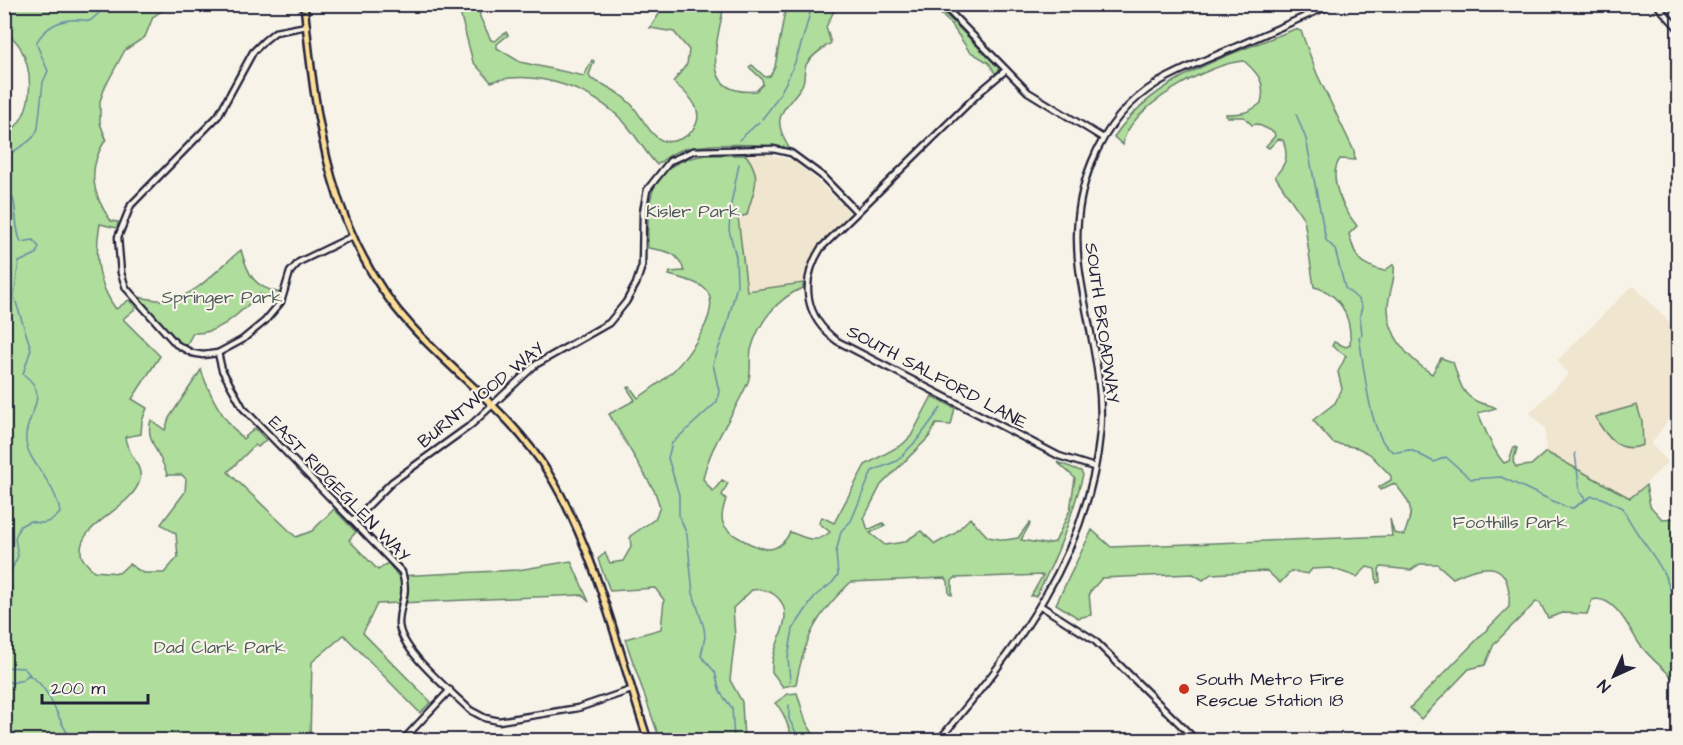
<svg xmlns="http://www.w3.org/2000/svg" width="1683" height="745" viewBox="0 0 1683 745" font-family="'Architects Daughter',sans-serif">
  <rect width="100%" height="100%" fill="#f7f3e8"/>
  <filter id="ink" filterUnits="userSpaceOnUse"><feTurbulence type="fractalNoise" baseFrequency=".0167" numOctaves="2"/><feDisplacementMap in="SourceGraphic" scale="12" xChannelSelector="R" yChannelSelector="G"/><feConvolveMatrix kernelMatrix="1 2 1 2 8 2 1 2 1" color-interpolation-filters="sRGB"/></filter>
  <g filter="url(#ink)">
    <g fill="#f0e5cf">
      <path d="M767 154 796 161 848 210 849 215 810 257 803 283 747 291 738 216 747 215 752 193 757 184 755 167 746 155Z"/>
      <path d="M1631 287H1635L1678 331V409L1675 410 1651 444 1668 462 1630 498 1546 452 1545 429 1530 413 1569 374 1557 361Z"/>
    </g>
    <g fill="#afdd9c" stroke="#68806c" stroke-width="1.5">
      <path d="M4 5H170L153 17 145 37 125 50 105 87 100 101V123L106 139C87 168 91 193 111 221L118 222 117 228 100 224C94 255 97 283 116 309L129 300 136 308 123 319 160 356 132 399 147 408 142 421 141 434 125 437C126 452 143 466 140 479 134 509 72 525 82 557 84 562 91 568 94 571L119 573 129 564 143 573H164L178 557 176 534 161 524 185 492 186 479 182 475H167C163 456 144 440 151 420L165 430 169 418 201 370C211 398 222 418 243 439L255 428 266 440 258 447 255 445 228 472 296 537 312 531 334 509 356 532 349 540 378 570 388 563 398 576 518 570 571 561 589 602 582 595 377 604 363 633 431 702 420 713 344 635 312 662 310 740H5L4 136C34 118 35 75 20 47 16 40 8 35 5 28 2 23 5 11 4 5Z"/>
      <path d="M458 5H479L480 17 491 40 495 41 506 32 508 35 497 44V48L520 62 584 76 592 60 594 61 589 75 591 79C606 85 619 92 631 104 640 113 651 139 665 141 673 143 685 138 691 132 709 112 688 94 673 82L687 64 689 50 674 32 650 28 665 5H724C718 40 697 97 756 91L763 84 762 79 749 67 752 65 765 77 770 76 775 67 786 5H841L834 11 826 27 831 43C822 49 811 56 806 65 803 72 806 81 801 87 783 113 770 115 789 148 764 144 704 142 681 150 672 153 664 159 657 165 644 151 636 135 623 121 592 89 535 68 491 82L473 62Z"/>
      <path d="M931 5H936L999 68 998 72 995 73 989 63 969 51 951 24Z"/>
      <path d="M1295 29 1301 31 1317 74 1354 151 1355 160 1340 159C1326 178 1345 211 1357 226L1349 234C1356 259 1358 264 1384 271L1394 264C1396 280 1389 291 1388 306 1387 336 1409 359 1432 374L1441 358 1453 362C1459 379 1460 394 1478 402 1484 405 1491 404 1496 408L1478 413C1485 429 1493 451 1504 463L1509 461 1514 447 1517 448 1513 462 1516 467 1531 465 1546 452 1630 498 1646 485 1650 506 1662 519 1678 518V683C1666 670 1648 657 1638 642 1629 628 1614 594 1592 600L1587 614 1563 613 1548 618 1540 603 1536 602 1494 644 1485 665 1469 669 1421 719 1410 708 1509 607C1512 560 1487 562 1453 578L1437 564H1420L1411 570 1381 567 1379 569 1380 582 1377 583 1375 569 1367 567 1357 577 1331 568 1312 569 1308 574 1291 571 1280 583 1267 571 1211 574 1203 580 1193 574 1102 578 1089 593 1091 615 1078 618 1056 604 1092 530 1111 547 1392 536 1390 519 1394 533 1404 535C1414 509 1413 506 1396 485L1392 484 1380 490 1379 487 1391 480V476L1370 454 1358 448 1333 443 1313 420 1335 403 1342 389 1338 372 1346 356 1332 346 1334 342 1346 347 1350 345C1352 319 1341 293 1314 287L1304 219 1275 176C1286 164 1289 157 1283 140L1278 139 1269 148 1266 146 1275 136 1274 132 1257 124 1252 125 1244 117H1227L1226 114C1242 114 1249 113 1261 103 1266 83 1259 74 1244 61 1211 62 1125 109 1123 145L1114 137C1154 76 1231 55 1295 29Z"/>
      <path d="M707 155H746C764 179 753 189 747 215L738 217 747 291 803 283V288C777 298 758 323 751 350 749 360 752 372 748 382 734 415 710 444 703 479L713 492 722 480 728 483 722 495 726 499C724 506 720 515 723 523 727 534 755 548 768 549 778 549 786 541 790 532 807 538 815 545 830 532L819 523 822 517 834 523 865 465 903 444 911 436 932 396 955 408 951 425 936 424 929 437 881 485 864 518 868 530 883 523 885 526 870 533 885 545 904 542 921 531 935 544 954 534 970 518 988 537 1005 540 1018 538 1029 523 1030 524 1021 540 1045 544 1055 542 1070 510 1075 478 1057 462 1081 471 1083 475C1071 518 1058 557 1036 596H1031L1043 575 955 578 952 581V595L949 594 948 581 945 578 851 582C816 615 805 637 796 684L783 687 772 672C770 651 785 633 785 616 785 597 768 587 752 590L733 608 735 637 730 680 742 702 744 740H660L625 639 661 629 664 600 655 588 610 591 598 559 605 553 610 563 623 561 631 547 630 536 655 519 660 507 655 492 609 414 635 400 627 388 630 387 638 398C650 390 661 382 672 372 687 358 726 307 704 288 696 281 679 278 669 275L670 272 684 271C678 251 666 251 648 248 647 198 648 162 707 155Z"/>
      <path d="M241 250C248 275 254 288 281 293L278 302 260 294C242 310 220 335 193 333L185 348 137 297C147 298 160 302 170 300 199 294 219 267 241 250Z"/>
      <path d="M1637 405 1642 422 1643 445C1619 455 1606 436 1595 417Z"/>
      <path d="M797 693 806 722 817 740H795C786 728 787 714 775 703L788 694Z"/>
    </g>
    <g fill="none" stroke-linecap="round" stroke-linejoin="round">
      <g stroke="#638ca8" stroke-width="1.5">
        <path d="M1296 114 1306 139 1326 240 1335 249 1345 288 1359 300 1362 307 1360 315 1362 335 1359 337C1364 365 1369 432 1389 449 1397 455 1402 450 1411 450L1434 462 1446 457 1471 479 1501 477 1566 507 1573 508 1592 496 1602 498 1623 508C1633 532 1651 549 1663 572 1669 583 1670 595 1678 605"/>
        <path d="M762 119C790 86 802 47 812 4"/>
        <path d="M739 140 759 122"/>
        <path d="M4 160C14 147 33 145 38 128L43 82 48 71 36 43C48 22 68 17 90 21L99 13 102 4"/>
        <path d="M4 192 13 198C17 212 15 230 21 242L33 240 39 247 36 254 19 262 14 296 31 349 23 374C54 396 23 416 26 442 29 464 56 482 60 513 51 523 42 525 30 521L20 526 15 538 18 556 9 575 11 588 6 595"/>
        <path d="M1575 453 1580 492 1585 499"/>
        <path d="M4 667 24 668 30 675"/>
        <path d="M4 677 11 683 23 680 28 675C50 684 58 723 72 740"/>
        <path d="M790 681 788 658 793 629 815 596 832 583 838 575 836 553 841 531 851 521 872 471 897 461 918 439 941 408"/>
        <path d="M789 705V719L800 740"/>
        <path d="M734 740 732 708 720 692 715 672 701 656 705 637 704 628 693 593 687 535 679 515V495L668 458 672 443 717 402 719 391 713 364 727 325 737 285 736 257 729 230 731 204 739 164"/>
      </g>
      <g stroke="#22223b" stroke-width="9">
        <g id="tertiary">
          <path d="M942 4 1028 92 1103 138"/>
          <path d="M307 26 275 32 264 41 253 52 218 116 131 205 118 237 121 273 126 288 176 344 192 353 203 355 218 353 242 340 265 321 281 302 290 272 299 262 351 237"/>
          <path d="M1006 70 981 91 821 248C799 282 805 317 837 341L1059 456 1094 467"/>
          <path d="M218 353 222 370 243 408 402 572C409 597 400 600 399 622 398 649 451 691 470 710L485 718 499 721 578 708 631 690"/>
          <path d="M353 521 392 482 471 425 535 365 609 323 626 302 636 284 642 266 643 212 647 190 670 161 693 151 773 149 791 153 821 175 857 212"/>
          <path d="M403 740 450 690"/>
        </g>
      </g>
      <g stroke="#22223b" stroke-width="9">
        <g id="secondary">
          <path d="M1656 4 1678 28"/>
          <path d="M1041 606 1094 640 1196 740"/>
          <path d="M939 740C1015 650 1089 555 1100 433 1105 377 1086 322 1079 267 1070 196 1095 121 1159 82 1182 69 1207 59 1231 49 1265 34 1299 19 1333 4"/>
        </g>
      </g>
      <g stroke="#22223b" stroke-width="10">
        <path id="primary" d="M304 4C316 122 329 238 413 328 459 378 513 415 549 474 596 551 619 654 648 740"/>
      </g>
      <use href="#tertiary" stroke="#f7f3e8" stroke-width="4.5"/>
      <use href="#secondary" stroke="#f7f3e8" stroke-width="4.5"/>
      <use href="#primary" stroke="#fcde96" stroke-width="5"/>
    </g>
  </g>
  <circle fill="#c8321e" stroke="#f7f3e8" stroke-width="2" cx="1184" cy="689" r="6"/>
  <g text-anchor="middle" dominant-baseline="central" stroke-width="4.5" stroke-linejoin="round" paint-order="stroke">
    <g font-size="18" fill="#4c5a58" stroke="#f7f3e8">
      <text x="693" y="211">Kisler Park</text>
      <text x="222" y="297">Springer Park</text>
      <text x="1510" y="522">Foothills Park</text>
      <text x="220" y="647">Dad Clark Park</text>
    </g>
    <g font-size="18" fill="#22223b" stroke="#f7f3e8">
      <text transform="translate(1102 323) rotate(82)">SOUTH BROADWAY</text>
      <text transform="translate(937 377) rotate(28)">SOUTH SALFORD LANE</text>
      <text transform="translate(481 395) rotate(-39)">BURNTWOOD WAY</text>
      <text transform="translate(339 489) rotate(46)">EAST RIDGEGLEN WAY</text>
    </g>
    <g font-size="18" fill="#22223b" stroke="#f7f3e8" text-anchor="start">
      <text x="1196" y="679">South Metro Fire<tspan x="1196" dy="21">Rescue Station 18</tspan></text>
    </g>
  </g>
  <rect width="1683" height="745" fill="none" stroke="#f7f3e8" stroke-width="24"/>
  <rect x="12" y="12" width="1659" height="721" fill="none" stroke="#22223b" stroke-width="2" filter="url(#ink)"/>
  <g transform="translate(1614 676) rotate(225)" stroke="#f7f3e8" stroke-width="4.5" paint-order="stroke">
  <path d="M0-4.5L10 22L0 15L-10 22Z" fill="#22223b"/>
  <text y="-9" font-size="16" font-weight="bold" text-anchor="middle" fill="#22223b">N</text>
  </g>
  <path d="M42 694v9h106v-9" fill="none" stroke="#22223b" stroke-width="3"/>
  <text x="51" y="694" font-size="18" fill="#22223b" stroke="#f7f3e8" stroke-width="4.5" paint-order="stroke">200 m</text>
</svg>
